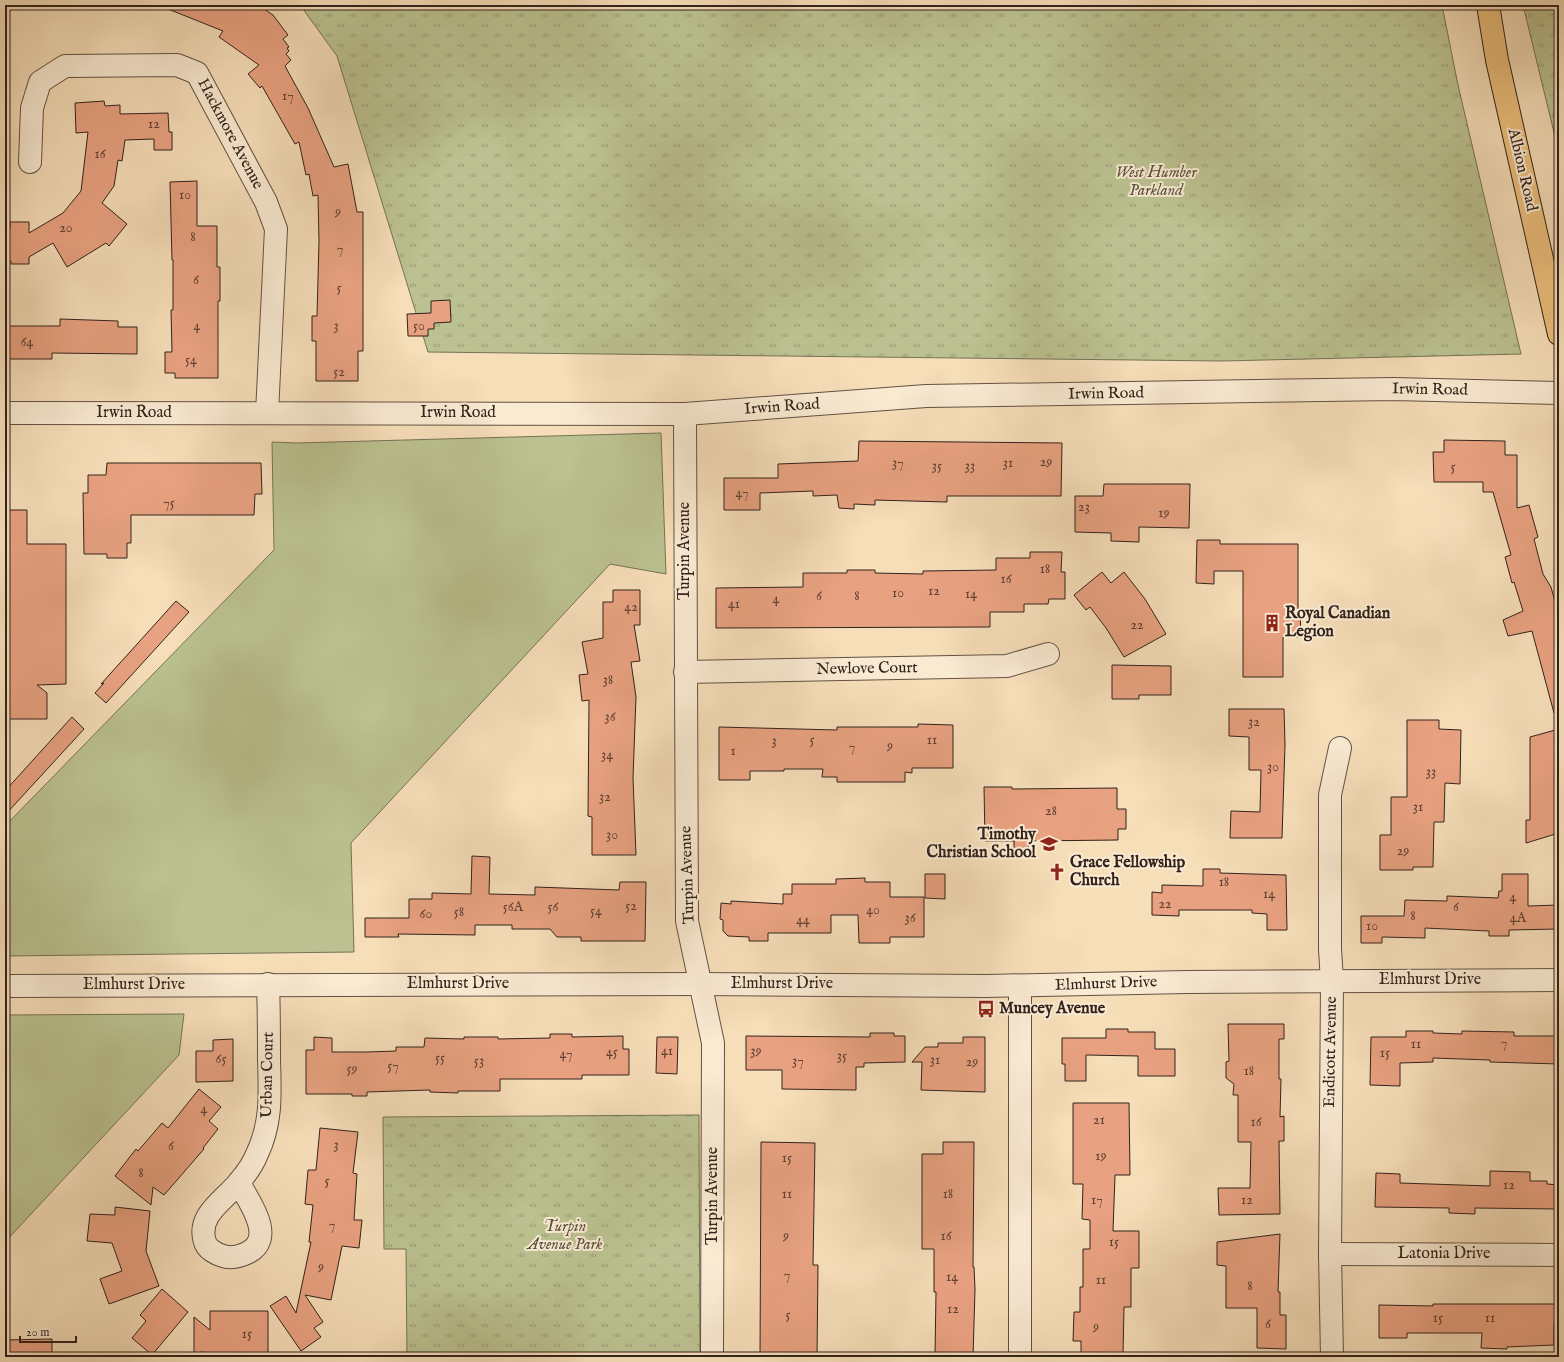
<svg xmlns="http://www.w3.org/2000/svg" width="1564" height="1362" viewBox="0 0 1564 1362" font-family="'IM FELL English',serif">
  <defs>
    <pattern id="park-tufts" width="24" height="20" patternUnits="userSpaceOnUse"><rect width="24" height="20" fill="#bbc190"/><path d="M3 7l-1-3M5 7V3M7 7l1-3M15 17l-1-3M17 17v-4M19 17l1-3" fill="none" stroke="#999c75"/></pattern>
  </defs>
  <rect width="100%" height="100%" fill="#f6deb9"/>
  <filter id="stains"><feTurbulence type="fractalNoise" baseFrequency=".005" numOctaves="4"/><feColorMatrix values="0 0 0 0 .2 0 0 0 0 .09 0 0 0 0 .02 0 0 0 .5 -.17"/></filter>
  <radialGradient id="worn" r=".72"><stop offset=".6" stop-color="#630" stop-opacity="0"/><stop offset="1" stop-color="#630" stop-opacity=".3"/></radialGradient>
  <g fill="#bbc190" stroke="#767256">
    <path d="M661 433 666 574 610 564 351 843 354 952 5 956V826L274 550 272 442 296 443Z"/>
    <path d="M184 1014 179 1055 5 1242V1015Z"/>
  </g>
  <g fill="url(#park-tufts)" stroke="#767256">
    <path d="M300 5H1442L1458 85 1521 354 1222 361 428 352 337 56Z"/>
    <path d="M1523 5H1559V153Z"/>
    <path d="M699 1115 700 1357H407L406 1249H384L383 1117Z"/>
  </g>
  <g fill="#e9a281" stroke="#32221c">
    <path d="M158 5H258L273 15 288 35 283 39 289 47 287 48 289 51 286 54 291 60 285 66 308 108 334 167 348 164 357 212H363V351H358V381H316V341H312V316H317L319 241 318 195 313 196 309 174 306 175 299 142 295 144 262 86 260 88 248 74 259 65 219 37 223 31Z"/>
    <path d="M104 101 105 106 120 105V114L168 113 169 132H172V150H154V139L125 140 122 161 118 160 114 186 102 203 127 224 109 246 106 243 67 267 53 243 29 257V264H11V261H5V228H10V222H29V233L63 213 81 191 88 132 76 133 75 103Z"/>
    <path d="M197 181V226H217V267H220V301H218V378H175V373H165V352H172L171 310H173V260H172L170 182Z"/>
    <path d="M450 300 451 322 434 323V329H428V336H408L407 314 431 313V301Z"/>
    <path d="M60 319 118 321V327H137V354L52 353V359H5V326H60Z"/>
    <path d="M1444 440 1505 441V455H1517V508L1529 505 1538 537 1534 539 1543 574 1551 587 1559 616V712L1554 713 1532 631 1508 636 1503 620 1523 611 1514 582 1512 583 1505 557 1511 555 1493 492H1483V482H1434L1433 452H1444Z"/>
    <path d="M859 441 1062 443 1061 496H947V502L875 500V505L854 504V509L839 508 837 495 813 496V491L760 493V510H724V478H778V464L858 461Z"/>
    <path d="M107 463H261L262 494H255L254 515H131V543H127V558H107V554H84L83 493H88V475H106Z"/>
    <path d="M1104 484H1190L1189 528 1139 527V542L1111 541V533L1075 532V496H1103Z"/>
    <path d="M5 510H27V544H66V684L37 685 47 693V719H5Z"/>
    <path d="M1197 540H1220V544H1298V609H1300L1301 637H1283V677H1243V571H1214V584L1196 583Z"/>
    <path d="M1030 552H1062L1061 572H1065V599H1049L1048 604H1024V612H990V627L716 628V588L803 587V573H847V570H875V573L923 574V571L996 570V558H1030Z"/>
    <path d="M1102 572 1111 583 1124 572 1145 599 1166 634 1124 657 1106 628 1090 607 1086 610 1074 595Z"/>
    <path d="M613 590H640V625H634L640 661 631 662 636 697 633 778 636 855H592V817L588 816 589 700 582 701 579 675 588 674 582 642 603 638V602H613Z"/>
    <path d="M176 601 189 612 106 703 95 693 104 683 101 684Z"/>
    <path d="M1112 665 1171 666V695H1139V699H1112Z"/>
    <path d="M1229 709H1284L1285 745 1282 838H1230L1231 811 1260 812 1261 770H1249V737L1229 736Z"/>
    <path d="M72 717 84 729 5 815V791Z"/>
    <path d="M1407 720H1439V729L1461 730 1460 784 1445 783 1444 822H1434L1433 867H1413V870H1380V835H1391V797H1407Z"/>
    <path d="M918 724 953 725V768H912V773L905 772V782H837V777H822L823 769H784V771H750V780H719V727L837 730V727H918Z"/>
    <path d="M1559 729V833L1526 843V820H1530V737Z"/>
    <path d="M984 787H1012V789L1117 788V809H1126V829H1118V840L1028 841 1029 855H1014V841H985Z"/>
    <path d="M472 856 490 857 489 894 535 895V887L619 890 620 882H646L645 941H581V937H557L550 929H512V925H475V935L398 934 399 937H365V918H409V899H432V893L471 894Z"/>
    <path d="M1203 869H1220V873L1286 875 1287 930H1267V914L1252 913V910H1179V916L1152 915V892L1162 893V885L1203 886Z"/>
    <path d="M925 874H945V899L925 898Z"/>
    <path d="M1502 874H1528V906L1559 905V929L1509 930V936H1489V931L1425 928V938L1382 937V943H1361V916H1404L1405 900 1447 901V896L1498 898 1499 891H1502Z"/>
    <path d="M865 878V882H890V897H924V937H890V943H859L858 915H831V933H768V941H749V937L728 936 723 931V920L720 919 721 903 731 904V901L783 904V894H792V884H836V879Z"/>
    <path d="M1228 1024H1284V1039H1279V1079H1281L1280 1117 1284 1116V1141H1279L1280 1214 1219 1215 1218 1188H1250L1251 1142H1238V1095H1233L1234 1084 1226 1078V1062L1229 1061Z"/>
    <path d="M1106 1029H1128V1032H1155V1049H1175V1076H1138V1056L1086 1055V1081H1065V1064H1062V1038H1106Z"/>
    <path d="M1406 1031H1433V1033L1462 1034V1031L1514 1032V1036H1559V1064L1490 1062V1060L1433 1058V1062L1400 1063V1086L1370 1085 1371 1037H1406Z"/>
    <path d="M870 1033H894V1036H905V1062L864 1063V1067H856V1090L782 1089V1070H746V1036L870 1037Z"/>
    <path d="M550 1034H572V1037L623 1036V1049H629V1075H582V1079H500V1091H458V1093L430 1092V1090L367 1092V1096H352V1094H306V1050H314V1037L332 1038V1052H367L396 1051V1047H424L425 1038 464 1039V1037H498V1039L550 1038Z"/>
    <path d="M657 1037H678L677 1074 656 1073Z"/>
    <path d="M963 1037H985V1092L921 1090 922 1062H912L925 1047H938V1043H963Z"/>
    <path d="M233 1039V1081L196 1082V1051H213V1040Z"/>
    <path d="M199 1089 221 1107 209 1121 218 1129 203 1148 204 1149 164 1195 153 1187 151 1205 115 1176 136 1149 138 1151 162 1123 168 1128Z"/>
    <path d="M1073 1103H1129L1130 1175H1115L1113 1231H1139V1268H1131V1307H1124L1123 1354 1081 1353V1341H1073L1074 1312H1080V1287H1083V1249H1090V1220L1082 1219 1083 1184H1073Z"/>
    <path d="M320 1128 358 1132 353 1173 357 1174 354 1220H362L359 1248 342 1246 331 1300 305 1295 323 1322 314 1328 321 1337 301 1351 270 1306 286 1296 296 1313 311 1242H309L313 1205 305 1204 308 1170H316Z"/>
    <path d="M761 1142 815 1143 813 1265H818L817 1357H760Z"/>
    <path d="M943 1142H974L973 1267H974L975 1289 973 1357H935L936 1292H934V1249H922V1154H943Z"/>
    <path d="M1490 1171 1530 1172V1181H1547V1184L1559 1185V1209L1475 1208V1214L1449 1213V1208L1375 1207 1376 1173 1400 1174V1183L1490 1186Z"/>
    <path d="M115 1207 150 1211 146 1251 159 1286 109 1304 100 1279 122 1271 112 1243 87 1241 90 1214 115 1215Z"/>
    <path d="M1280 1234 1278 1292H1280V1315H1286V1349L1257 1348V1308H1226V1266L1217 1265V1242Z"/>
    <path d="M162 1289 188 1312 152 1355 132 1338 146 1321 140 1315Z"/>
    <path d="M1433 1304H1559V1324H1554V1345L1507 1347V1349L1481 1348 1482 1333H1407V1338H1379V1305L1433 1306Z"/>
    <path d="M210 1311H268V1353H257V1357H204V1352L194 1353V1317L210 1330Z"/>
    <path d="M52 1339V1357H5V1340Z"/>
  </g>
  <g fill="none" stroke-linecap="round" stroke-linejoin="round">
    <g stroke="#635143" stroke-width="24">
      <g id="minor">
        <path d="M30 162 32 108 40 82 65 66 177 65 197 73 266 202 276 229 267 413"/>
        <path d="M5 413 685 414 926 396 1394 389 1559 393"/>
        <path d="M685 414 687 921 713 1043 712 1357"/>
        <path d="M685 672 1007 666 1048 654"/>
        <path d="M5 986 701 984 986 986 1187 982 1559 980"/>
        <path d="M239 1183C248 1200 276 1237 249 1252 241 1256 232 1259 223 1256 216 1254 207 1249 205 1242 196 1215 225 1200 239 1182 246 1174 253 1164 257 1154 272 1123 270 1093 269 1060 269 1035 269 1009 268 984"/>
        <path d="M1330 1254 1559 1255"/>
        <path d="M1020 1357V986"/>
        <path d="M1332 1357 1330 1254 1332 981 1330 949V795L1340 748"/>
      </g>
    </g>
    <g stroke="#32221c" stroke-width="24">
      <path id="major" d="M1488 5 1497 60 1559 334"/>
    </g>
    <use href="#minor" stroke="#f9ead2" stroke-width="22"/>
    <use href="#major" stroke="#ebbf7c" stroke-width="22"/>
  </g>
  <defs>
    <g id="building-bare" transform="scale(1.38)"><path d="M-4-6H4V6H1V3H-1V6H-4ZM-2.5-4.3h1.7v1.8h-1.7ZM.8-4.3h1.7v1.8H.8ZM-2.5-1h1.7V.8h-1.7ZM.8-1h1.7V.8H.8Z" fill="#8f2418" stroke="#f9ead2" stroke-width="2.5" paint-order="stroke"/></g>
    <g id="school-bare" transform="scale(1.38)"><path d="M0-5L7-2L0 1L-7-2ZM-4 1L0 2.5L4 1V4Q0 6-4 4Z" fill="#8f2418" stroke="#f9ead2" stroke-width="2.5" paint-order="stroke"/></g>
    <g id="church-bare" transform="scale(1.38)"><path d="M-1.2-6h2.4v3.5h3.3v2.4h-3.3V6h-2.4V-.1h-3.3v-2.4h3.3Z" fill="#8f2418" stroke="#f9ead2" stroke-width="2.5" paint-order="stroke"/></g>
    <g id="bus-bare" transform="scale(1.38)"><path d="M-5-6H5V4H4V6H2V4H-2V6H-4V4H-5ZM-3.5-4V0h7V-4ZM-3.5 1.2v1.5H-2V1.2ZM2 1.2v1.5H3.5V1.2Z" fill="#8f2418" stroke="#f9ead2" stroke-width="2.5" paint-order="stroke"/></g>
  </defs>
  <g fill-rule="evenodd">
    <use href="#building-bare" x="1272" y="623"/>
    <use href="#school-bare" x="1049" y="844"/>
    <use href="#church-bare" x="1057" y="872"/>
    <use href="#bus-bare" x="986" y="1009"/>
  </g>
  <g text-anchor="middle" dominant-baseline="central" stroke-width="4" stroke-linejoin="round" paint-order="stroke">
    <g font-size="14" fill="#604235">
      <text x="288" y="96">17</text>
      <text x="154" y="124">12</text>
      <text x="100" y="154">16</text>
      <text x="185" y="195">10</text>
      <text x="338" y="212">9</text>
      <text x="66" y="228">20</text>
      <text x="193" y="237">8</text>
      <text x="340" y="249">7</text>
      <text x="196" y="280">6</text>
      <text x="339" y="288">5</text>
      <text x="197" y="326">4</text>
      <text x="336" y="326">3</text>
      <text x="419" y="326">50</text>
      <text x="27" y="342">64</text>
      <text x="191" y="360">54</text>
      <text x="339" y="372">52</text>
      <text x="1046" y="462">29</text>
      <text x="898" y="463">37</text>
      <text x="1008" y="463">31</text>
      <text x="937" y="466">35</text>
      <text x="970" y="466">33</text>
      <text x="1453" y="467">5</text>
      <text x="742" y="493">47</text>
      <text x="169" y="503">75</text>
      <text x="1084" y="507">23</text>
      <text x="1164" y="513">19</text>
      <text x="1045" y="569">18</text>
      <text x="1006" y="579">16</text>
      <text x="934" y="591">12</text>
      <text x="898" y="593">10</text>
      <text x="971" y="594">14</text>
      <text x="819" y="596">6</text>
      <text x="857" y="596">8</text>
      <text x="776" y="599">4</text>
      <text x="734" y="604">41</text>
      <text x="631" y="607">42</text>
      <text x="1137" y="625">22</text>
      <text x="608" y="680">38</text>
      <text x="610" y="717">36</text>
      <text x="1254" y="722">32</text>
      <text x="812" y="740">5</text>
      <text x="932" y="740">11</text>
      <text x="774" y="741">3</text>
      <text x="890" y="746">9</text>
      <text x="852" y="747">7</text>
      <text x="733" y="751">1</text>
      <text x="607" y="755">34</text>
      <text x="1273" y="767">30</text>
      <text x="1431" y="772">33</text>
      <text x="605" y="797">32</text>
      <text x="1418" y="807">31</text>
      <text x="1051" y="811">28</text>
      <text x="612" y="835">30</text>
      <text x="1403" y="851">29</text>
      <text x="1224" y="882">18</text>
      <text x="1269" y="894">14</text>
      <text x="1513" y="897">4</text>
      <text x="1165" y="904">22</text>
      <text x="631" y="906">52</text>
      <text x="513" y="907">56A</text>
      <text x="553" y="907">56</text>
      <text x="1456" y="907">6</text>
      <text x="873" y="910">40</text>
      <text x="596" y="911">54</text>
      <text x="459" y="912">58</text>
      <text x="426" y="914">60</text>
      <text x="1413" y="916">8</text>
      <text x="910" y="918">36</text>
      <text x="1518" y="918">4A</text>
      <text x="803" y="920">44</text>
      <text x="1372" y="926">10</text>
      <text x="1504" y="1043">7</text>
      <text x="1416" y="1044">11</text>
      <text x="667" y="1051">41</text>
      <text x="756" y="1051">39</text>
      <text x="612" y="1052">45</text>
      <text x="1385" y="1053">15</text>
      <text x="566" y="1054">47</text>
      <text x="842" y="1056">35</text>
      <text x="440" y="1058">55</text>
      <text x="221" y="1059">65</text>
      <text x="935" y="1060">31</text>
      <text x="479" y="1061">53</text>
      <text x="798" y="1061">37</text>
      <text x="972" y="1062">29</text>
      <text x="393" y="1066">57</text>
      <text x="352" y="1069">59</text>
      <text x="1249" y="1071">18</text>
      <text x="204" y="1109">4</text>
      <text x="1099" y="1120">21</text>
      <text x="1256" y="1122">16</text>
      <text x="336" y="1145">3</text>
      <text x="171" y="1146">6</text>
      <text x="1101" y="1156">19</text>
      <text x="787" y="1158">15</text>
      <text x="141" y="1173">8</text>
      <text x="327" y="1181">5</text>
      <text x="1509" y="1185">12</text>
      <text x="787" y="1194">11</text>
      <text x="948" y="1194">18</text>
      <text x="1097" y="1200">17</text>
      <text x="1247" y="1200">12</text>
      <text x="332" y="1225">7</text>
      <text x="786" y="1236">9</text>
      <text x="946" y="1236">16</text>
      <text x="1114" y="1242">15</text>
      <text x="321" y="1267">9</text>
      <text x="787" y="1275">7</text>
      <text x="952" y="1277">14</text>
      <text x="1101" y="1280">11</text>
      <text x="1250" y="1286">8</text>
      <text x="953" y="1309">12</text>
      <text x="788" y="1315">5</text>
      <text x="1438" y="1318">15</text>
      <text x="1490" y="1318">11</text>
      <text x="1268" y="1324">6</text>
      <text x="1096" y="1327">9</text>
      <text x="247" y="1334">15</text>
    </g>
    <g font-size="16" fill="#32221c" stroke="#f9ead2">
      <text transform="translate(230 134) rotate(62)">Hackmore Avenue</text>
      <text transform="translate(1522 170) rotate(77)">Albion Road</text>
      <text transform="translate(1430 390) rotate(1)">Irwin Road</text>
      <text transform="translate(1106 394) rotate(-1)">Irwin Road</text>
      <text transform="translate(782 407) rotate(-4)">Irwin Road</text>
      <text x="134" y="413">Irwin Road</text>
      <text x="458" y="413">Irwin Road</text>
      <text transform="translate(685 551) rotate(-90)">Turpin Avenue</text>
      <text transform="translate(867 669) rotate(-1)">Newlove Court</text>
      <text transform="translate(688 875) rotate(-92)">Turpin Avenue</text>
      <text x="1430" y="980">Elmhurst Drive</text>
      <text x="458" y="984">Elmhurst Drive</text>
      <text x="782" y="984">Elmhurst Drive</text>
      <text transform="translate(1106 984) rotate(-2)">Elmhurst Drive</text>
      <text x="134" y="985">Elmhurst Drive</text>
      <text transform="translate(1331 1052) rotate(-89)">Endicott Avenue</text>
      <text transform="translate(268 1075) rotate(-89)">Urban Court</text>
      <text transform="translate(713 1196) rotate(-90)">Turpin Avenue</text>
      <text x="1444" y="1254">Latonia Drive</text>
    </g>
    <g font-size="16" font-style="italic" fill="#5b523f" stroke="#f9ead2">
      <text x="1156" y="173">West Humber<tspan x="1156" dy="18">Parkland</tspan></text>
      <text x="565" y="1227">Turpin<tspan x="565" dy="18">Avenue Park</tspan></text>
    </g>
    <g font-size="16" font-weight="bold" fill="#32221c" stroke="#f9ead2" text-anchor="start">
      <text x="1285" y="614">Royal Canadian<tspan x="1285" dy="18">Legion</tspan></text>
      <text x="1036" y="835" text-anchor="end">Timothy<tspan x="1036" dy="18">Christian School</tspan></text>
      <text x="1070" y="863">Grace Fellowship<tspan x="1070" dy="18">Church</tspan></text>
      <text x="999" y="1009">Muncey Avenue</text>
    </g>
  </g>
  <rect width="1564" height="1362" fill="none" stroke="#f6deb9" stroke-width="20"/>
  <rect x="6" y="6" width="1552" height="1350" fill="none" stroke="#32221c" stroke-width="2"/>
  <rect x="10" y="10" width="1544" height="1342" fill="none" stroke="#32221c"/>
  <path d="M20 1336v6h56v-6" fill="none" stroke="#32221c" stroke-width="2"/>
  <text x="26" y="1336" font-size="12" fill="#32221c" stroke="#f9ead2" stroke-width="3" paint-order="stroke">20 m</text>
  <rect width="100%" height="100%" filter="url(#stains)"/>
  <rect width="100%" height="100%" fill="url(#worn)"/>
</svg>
